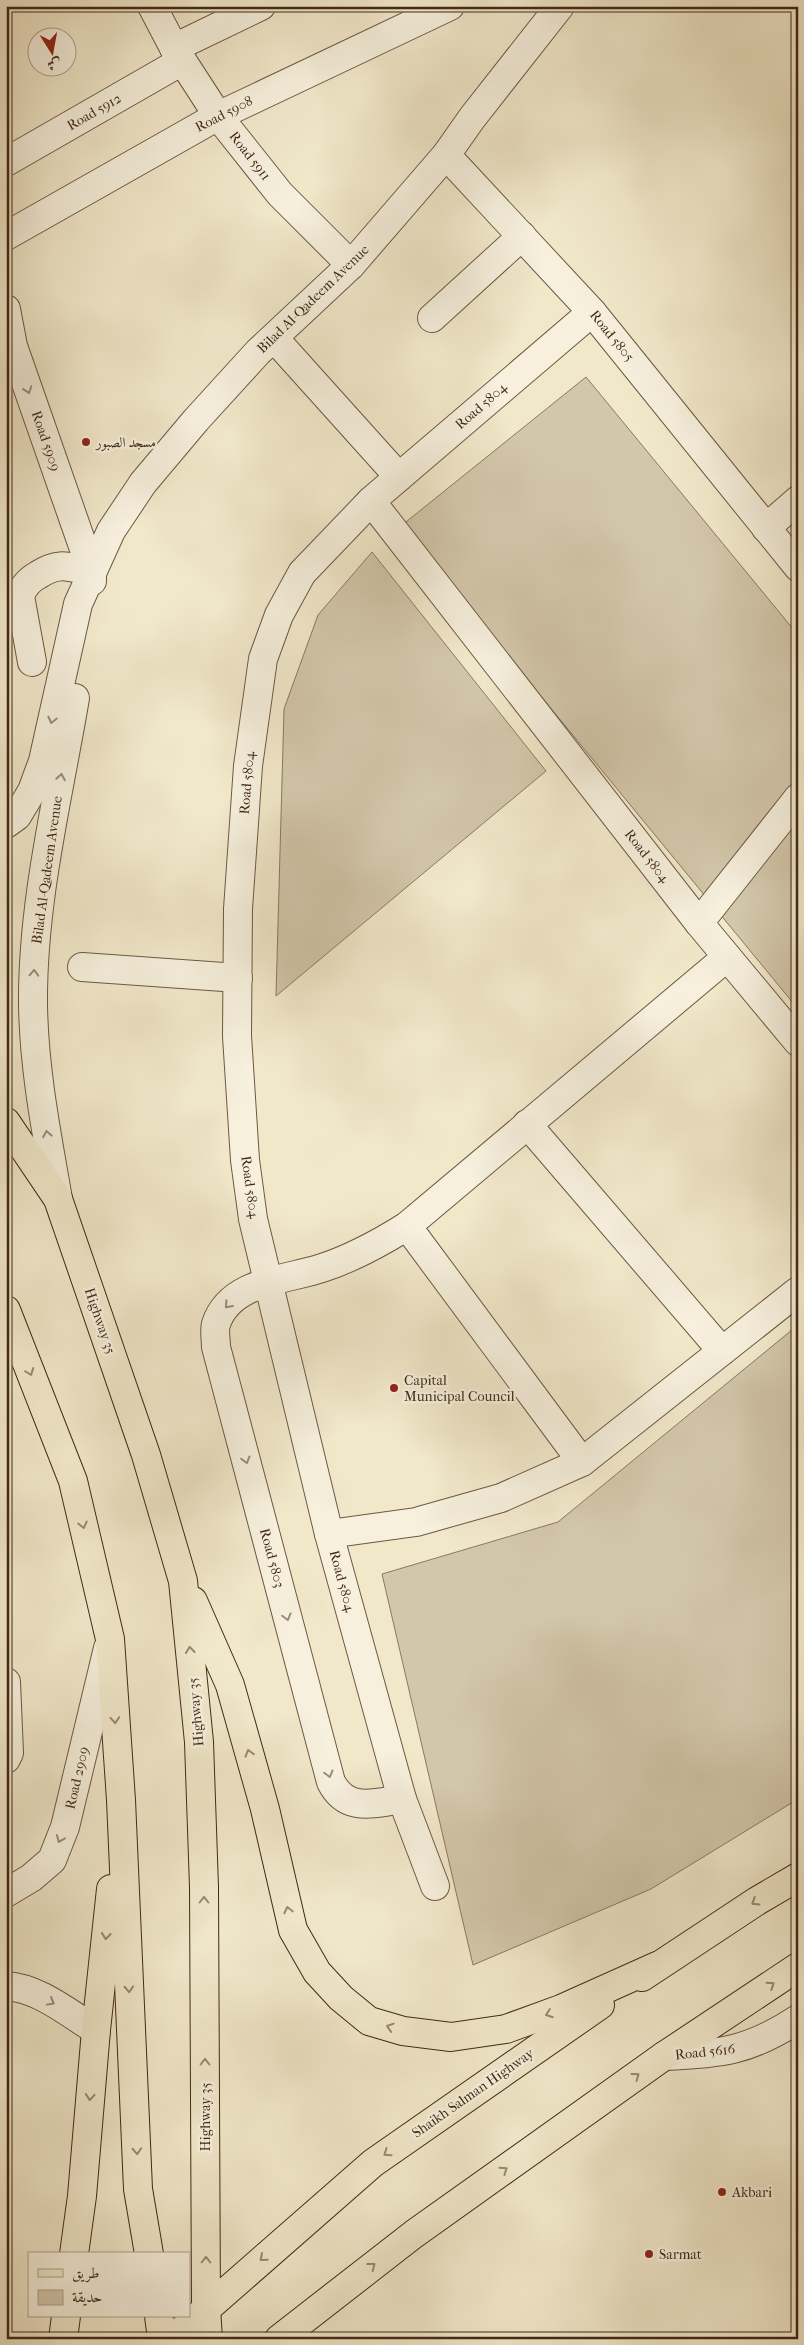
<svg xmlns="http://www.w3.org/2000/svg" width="804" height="2345" viewBox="0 0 804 2345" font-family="'IM FELL French Canon',Amiri,serif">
  <rect width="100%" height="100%" fill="#f1e8ca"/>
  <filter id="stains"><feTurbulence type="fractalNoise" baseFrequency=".004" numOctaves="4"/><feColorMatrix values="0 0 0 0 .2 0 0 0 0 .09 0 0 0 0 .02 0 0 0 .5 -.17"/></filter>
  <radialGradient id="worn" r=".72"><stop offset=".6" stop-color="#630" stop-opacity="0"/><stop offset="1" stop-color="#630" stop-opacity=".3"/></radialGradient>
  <g fill="#d3c7ab" stroke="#8a7860">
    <path d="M586 377 798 635V1009L401 526Z"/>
    <path d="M372 552 546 771 276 996 284 709 318 615Z"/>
    <path d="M798 1325V1799L651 1889 473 1965 382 1574 558 1522Z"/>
  </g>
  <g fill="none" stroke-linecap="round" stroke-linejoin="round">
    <g stroke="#6d5843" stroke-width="30">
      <g id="minor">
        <path d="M152 6 174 48 218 116 280 194 351 265"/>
        <path d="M174 48 261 6"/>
        <path d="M446 155 592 312 798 567"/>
        <path d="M6 162 182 61"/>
        <path d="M6 236 218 116 450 6"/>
        <path d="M6 309 13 346 92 572V581"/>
        <path d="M432 318 522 236"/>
        <path d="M274 338 399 477"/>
        <path d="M371 501 699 923 798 1042"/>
        <path d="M766 528 798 500"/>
        <path d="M32 662 20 596C23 587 29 580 38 575 60 561 68 567 92 572"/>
        <path d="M6 824 17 816 32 791 43 761 78 604 111 531 143 483 196 420 258 352 351 265 446 155 472 118 560 6"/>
        <path d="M699 923 798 798"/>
        <path d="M82 967 238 978"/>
        <path d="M527 1124 722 1351"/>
        <path d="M58 1199C47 1135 34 1071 33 1005 32 902 58 799 75 698"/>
        <path d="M407 1226 582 1462"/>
        <path d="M329 1534 416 1522 501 1498 582 1462 798 1291"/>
        <path d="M6 1682 9 1753 6 1759"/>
        <path d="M402 1799C374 1803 347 1813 331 1782L216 1347C216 1340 214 1330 216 1324 230 1281 286 1280 322 1268 353 1258 380 1243 407 1226L727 957"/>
        <path d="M435 1886 402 1799 329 1534 253 1219 245 1160 237 1036 238 909 248 766 263 659 279 615 302 573 371 501 592 312"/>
        <path d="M6 1893 31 1878 52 1860 65 1827 108 1648"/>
        <path d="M6 1986C39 1988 68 2013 96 2030"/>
        <path d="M664 2056C721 2054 749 2051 798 2019"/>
      </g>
    </g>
    <g stroke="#412816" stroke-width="30">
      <g id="major">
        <path d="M6 1122 58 1199 146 1455 183 1581 199 1742 204 1887 206 2308 208 2339"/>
        <path d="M6 1310 73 1481 110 1639 121 1800 138 2189 149 2254"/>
        <path d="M193 1601 230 1685 265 1809 293 1930 317 1972 341 1998 369 2021 403 2031 451 2037 506 2029 561 2009 657 1966"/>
        <path d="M642 1977 757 1901 798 1877"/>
        <path d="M74 2254 82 2196 96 2030 111 1889"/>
        <path d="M159 2316 162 2339"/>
        <path d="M63 2339 66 2316"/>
        <path d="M172 2339 373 2163 600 2005"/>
        <path d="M279 2339 414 2234 664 2056 798 1967"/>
      </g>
    </g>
    <use href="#minor" stroke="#f6f0dd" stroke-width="28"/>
    <use href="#major" stroke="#f1e8ca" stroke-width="28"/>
  </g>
  <defs><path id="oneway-chevron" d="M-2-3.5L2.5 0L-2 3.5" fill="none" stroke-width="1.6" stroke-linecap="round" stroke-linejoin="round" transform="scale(1.25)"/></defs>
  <g stroke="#9c8c7a">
    <use href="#oneway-chevron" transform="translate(28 390) rotate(71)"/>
    <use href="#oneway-chevron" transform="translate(52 720) rotate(103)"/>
    <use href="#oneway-chevron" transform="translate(61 777) rotate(-80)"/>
    <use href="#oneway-chevron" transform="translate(34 973) rotate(-88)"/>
    <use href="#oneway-chevron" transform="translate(47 1134) rotate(-100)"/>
    <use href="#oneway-chevron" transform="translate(228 1305) rotate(132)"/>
    <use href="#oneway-chevron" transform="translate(246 1460) rotate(75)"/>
    <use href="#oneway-chevron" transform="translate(287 1617) rotate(75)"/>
    <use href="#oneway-chevron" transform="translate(329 1774) rotate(75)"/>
    <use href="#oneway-chevron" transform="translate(60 1839) rotate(112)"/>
    <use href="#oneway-chevron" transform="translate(51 2002) rotate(29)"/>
  </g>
  <g stroke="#998870">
    <use href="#oneway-chevron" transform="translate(30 1372) rotate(69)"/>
    <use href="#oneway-chevron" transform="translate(83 1525) rotate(77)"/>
    <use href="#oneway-chevron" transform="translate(190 1650) rotate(-96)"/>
    <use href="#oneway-chevron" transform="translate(115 1720) rotate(86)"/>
    <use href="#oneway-chevron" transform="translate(249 1753) rotate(-106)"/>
    <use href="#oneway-chevron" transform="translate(204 1900) rotate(-90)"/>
    <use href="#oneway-chevron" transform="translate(755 1902) rotate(148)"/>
    <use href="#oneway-chevron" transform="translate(288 1910) rotate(-103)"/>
    <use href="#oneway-chevron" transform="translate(106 1936) rotate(96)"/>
    <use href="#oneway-chevron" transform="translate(771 1985) rotate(-34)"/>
    <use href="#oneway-chevron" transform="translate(129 1989) rotate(87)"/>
    <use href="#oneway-chevron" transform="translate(549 2014) rotate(160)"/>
    <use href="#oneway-chevron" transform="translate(390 2027) rotate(-162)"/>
    <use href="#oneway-chevron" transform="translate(205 2062) rotate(-90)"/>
    <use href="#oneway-chevron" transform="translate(636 2076) rotate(-36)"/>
    <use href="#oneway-chevron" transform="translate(90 2097) rotate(95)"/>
    <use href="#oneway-chevron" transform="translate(137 2151) rotate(87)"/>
    <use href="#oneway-chevron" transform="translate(387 2153) rotate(145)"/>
    <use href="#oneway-chevron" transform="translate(504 2170) rotate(-35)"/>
    <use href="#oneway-chevron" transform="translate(263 2258) rotate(139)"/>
    <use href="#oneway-chevron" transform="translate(206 2260) rotate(-90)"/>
    <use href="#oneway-chevron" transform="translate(372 2266) rotate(-38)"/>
  </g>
  <g fill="#8f2418" stroke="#f6f0dd" stroke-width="2">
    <circle cx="86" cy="442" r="5"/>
    <circle cx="394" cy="1388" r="5"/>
    <circle cx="722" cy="2192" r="5"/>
    <circle cx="649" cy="2254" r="5"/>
  </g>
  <g text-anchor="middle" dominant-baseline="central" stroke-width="5" stroke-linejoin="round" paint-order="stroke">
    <g font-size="14" fill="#412816" stroke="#f6f0dd">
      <text transform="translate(94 112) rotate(-30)">Road 5912</text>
      <text transform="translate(224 114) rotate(-27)">Road 5908</text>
      <text transform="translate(250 156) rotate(52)">Road 5911</text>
      <text transform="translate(313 299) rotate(-44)">Bilad Al-Qadeem Avenue</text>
      <text transform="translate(612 336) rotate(51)">Road 5805</text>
      <text transform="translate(481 406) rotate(-41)">Road 5804</text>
      <text transform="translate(46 441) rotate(71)">Road 5909</text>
      <text transform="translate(247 783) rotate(-85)">Road 5804</text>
      <text transform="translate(647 856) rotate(52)">Road 5804</text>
      <text transform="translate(47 870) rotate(-82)">Bilad Al-Qadeem Avenue</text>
      <text transform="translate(250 1187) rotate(82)">Road 5804</text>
      <text transform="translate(100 1321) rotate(71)">Highway 35</text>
      <text transform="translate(272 1558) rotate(75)">Road 5803</text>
      <text transform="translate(342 1581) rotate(75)">Road 5804</text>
      <text transform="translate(196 1712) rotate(-95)">Highway 35</text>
      <text transform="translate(77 1778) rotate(-77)">Road 2909</text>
      <text transform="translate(705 2052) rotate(-6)">Road 5616</text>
      <text transform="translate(473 2093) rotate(-35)">Shaikh Salman Highway</text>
      <text transform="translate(205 2117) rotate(-90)">Highway 35</text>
    </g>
    <g font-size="14" fill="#412816" stroke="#f6f0dd" text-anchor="start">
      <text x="96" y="442">مسجد الصبور</text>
      <text x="404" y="1380">Capital<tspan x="404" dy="16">Municipal Council</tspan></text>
      <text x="732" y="2192">Akbari</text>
      <text x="659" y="2254">Sarmat</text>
    </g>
  </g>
  <rect width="804" height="2345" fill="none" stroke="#f1e8ca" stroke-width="25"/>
  <rect x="8" y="8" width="789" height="2330" fill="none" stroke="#412816" stroke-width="2.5"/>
  <rect x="12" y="12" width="779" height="2320" fill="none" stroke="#412816"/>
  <rect x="28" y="2252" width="162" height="65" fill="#f6f0dd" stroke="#aea08d"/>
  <rect x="38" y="2269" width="25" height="8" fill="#f1e8ca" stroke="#aea08d"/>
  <text x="72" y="2278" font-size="15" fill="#412816">طريق</text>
  <rect x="38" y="2290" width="25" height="15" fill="#d3c7ab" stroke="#aea08d"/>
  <text x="72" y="2302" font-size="15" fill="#412816">حديقة</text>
  <g transform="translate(52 52) rotate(169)"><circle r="24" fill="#f6f0dd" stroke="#aea08d"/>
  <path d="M0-4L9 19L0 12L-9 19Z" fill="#8f2418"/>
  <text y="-8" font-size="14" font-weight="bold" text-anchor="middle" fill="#412816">ش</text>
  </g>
  <rect width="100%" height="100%" filter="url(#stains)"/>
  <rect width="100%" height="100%" fill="url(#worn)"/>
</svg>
